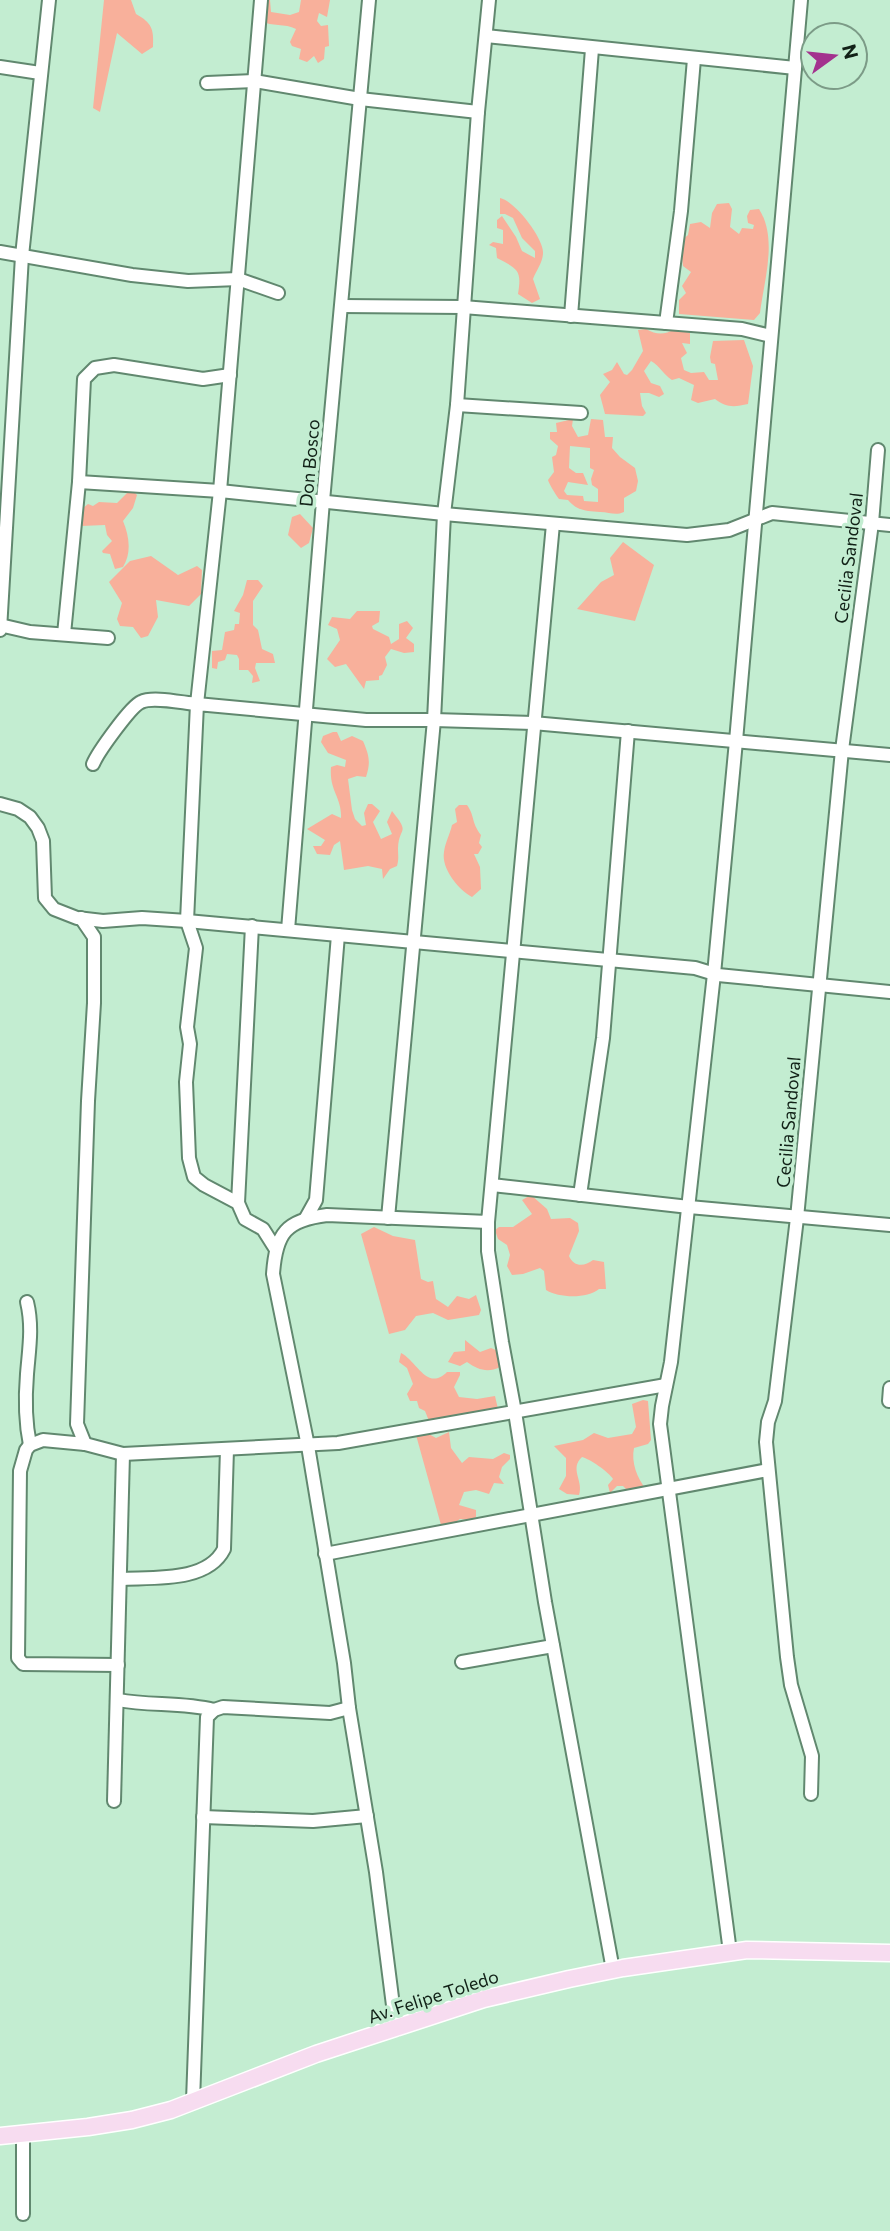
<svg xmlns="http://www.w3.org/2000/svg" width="890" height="2231" viewBox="0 0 890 2231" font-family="Commissioner,sans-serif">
  <rect width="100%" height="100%" fill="#c3edd1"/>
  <g fill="#f8b09b" fill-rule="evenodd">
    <path d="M104 0H131L136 14C152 23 154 29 153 47L142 54 117 33 100 112 93 108Z"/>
    <path d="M264 0H270L271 12 290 15 299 12 301 0H330L327 17 319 13 317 21 321 26 328 25 329 46 325 47 324 59 318 63 314 56 307 62 299 59 301 49 292 46 290 42 296 29C285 23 271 27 262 21L261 17 266 14Z"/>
    <path d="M500 198C515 201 544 239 543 253 543 262 536 271 533 279L540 299 532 303 518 294C522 270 518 269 497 258L496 248 489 245 493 242 503 244V230L497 228V220L502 216 516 237 522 251 535 258V251L522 238 513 218 505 214H500Z"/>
    <path d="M729 203 732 209 730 227 739 234 742 228 753 229 754 225 748 223 747 216 750 210 759 209C778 239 764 280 760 313L754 320 679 314V300L686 293 682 286 691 272 683 266 680 242 688 235 690 224 701 222 710 228 712 213 717 204Z"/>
    <path d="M646 329C657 335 664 335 675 329L690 333V344L682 343 687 353 681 358 684 370 691 373 704 372 709 380H718L715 364 711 363 710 357 713 341 744 340 753 366 748 404C735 407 726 408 715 399L698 403 691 400 694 385 679 378 672 380C663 374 660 366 651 361L644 371 651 383 660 386 664 394 659 397 649 393H640L642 406 646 413 643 416 605 414 600 395 610 382 603 374 612 370 617 362 624 374 627 375 632 370 643 351 638 330Z"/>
    <path d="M573 419 572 426 578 437 588 435 591 419 603 420 605 437H613L612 448 620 457 635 468 638 481 636 491 624 498V512C615 516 610 512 600 512 587 511 577 511 568 500L559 499C556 495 549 484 548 480L554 472 552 457 556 455 558 446 550 439V432H557L556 423ZM570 446 590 448V468L594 470 591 479 592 485 598 489V502L584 501 583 496 567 495 564 491 568 482 588 485 583 473H576L569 468Z"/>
    <path d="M131 489 137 495 133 508 123 521C129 535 132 553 123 567L115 569 110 554 103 553 102 551 112 541 107 535 105 525 81 526 82 509 88 504 93 506 99 502 117 503Z"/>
    <path d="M300 514 313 528 309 543 301 548 288 535 292 517Z"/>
    <path d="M623 542 654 565 635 621 577 609 601 582 614 575 610 558Z"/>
    <path d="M151 556 178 575 197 566 202 570 201 594 189 606 156 600 158 617 148 636 141 638 133 627 120 626 117 619 122 603 109 582 130 561Z"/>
    <path d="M247 580H258L263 586 253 601V625L258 630 262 649 273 654 275 663H256L255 668 260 681 252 683 253 676 248 670H239V659L237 655 227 654 225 660 218 662 217 669 212 668V651L222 650 225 632 234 630 235 624H239L240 613 234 611 243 595Z"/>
    <path d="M357 611H380L379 622 372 626 373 629 389 637 391 644 399 639V624L407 621 413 628 406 638 414 644V652L404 653 391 649 385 657 387 665 382 675 379 676V680L366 681 364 689 346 664 335 667 327 659 340 640 337 629 328 625 332 617 350 619Z"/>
    <path d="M333 732H337L341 741 352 736 363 741C369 755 371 762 366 777L357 776 348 779 352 810 355 819 362 826 366 825 364 813 368 804H372L380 811 373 822 381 839 392 834 387 822 392 811C411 835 399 826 398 848 398 855 399 859 397 866L390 869 383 879 382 869 368 866 344 870 340 841 334 845 330 855 317 854 313 846H321L325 840 307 829 332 814 341 818C342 797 329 791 331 767L337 765 345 767 346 760 328 753 321 742 323 736Z"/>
    <path d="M459 805H467C475 816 471 822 481 835L479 843 482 847 478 854H474L480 867 481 889 472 897C459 890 441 869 444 852 445 843 450 834 452 825L457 822 455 809Z"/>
    <path d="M531 1195 547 1209 551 1219 570 1218 578 1223 579 1231 569 1256C574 1267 584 1267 593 1260L604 1262 606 1289H599C587 1299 559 1298 546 1290L544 1271 540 1268 523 1274 512 1275 507 1266 510 1255 507 1245 498 1239 495 1230 499 1227H513L532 1214 522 1200Z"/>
    <path d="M374 1227 393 1236 415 1240 421 1279 428 1282 433 1281 436 1299 448 1307 457 1296 469 1299 476 1295 481 1310 479 1315 448 1320 433 1313 416 1316 405 1330 389 1334 361 1234Z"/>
    <path d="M465 1340 480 1352 491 1348 498 1351 502 1359 500 1367C488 1373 478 1370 467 1362L460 1366 448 1362 454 1352 465 1351Z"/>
    <path d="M401 1353C417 1361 427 1392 447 1372H460V1375L454 1387 459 1397 477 1399 495 1396 498 1409 429 1421 425 1411 419 1408 417 1401H410L407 1394 413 1384 407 1368 399 1362Z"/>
    <path d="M643 1400 648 1401 651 1440 648 1444 634 1448C631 1462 637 1478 646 1489L631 1494 623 1486H617L610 1493 608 1485 613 1479C609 1472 590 1459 582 1457 569 1469 584 1481 579 1495L567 1494 559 1489 566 1476V1458L554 1446 583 1440 594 1433 608 1438 632 1434 636 1427 632 1404Z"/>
    <path d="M449 1432 451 1448 462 1463 469 1457 493 1459 504 1453 510 1455V1459L502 1467 499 1477 504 1484 494 1483 489 1494 476 1490 464 1492 459 1505 476 1510V1517L470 1520 460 1519 454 1523 441 1525 416 1435 427 1433 436 1438Z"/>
  </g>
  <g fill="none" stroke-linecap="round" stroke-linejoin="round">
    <g stroke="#61886f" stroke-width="16">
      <g id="minor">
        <path d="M486 36 795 68"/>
        <path d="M0 67 40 73"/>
        <path d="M207 83 254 81 360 99 478 112"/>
        <path d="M0 252 132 275 188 281 238 279 278 293"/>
        <path d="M342 306 463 307 742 329 771 336"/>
        <path d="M571 316 592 49"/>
        <path d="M666 323 681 211 694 59"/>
        <path d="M457 405 581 413"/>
        <path d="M79 482 220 491 444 514 687 535 729 530 772 513 890 525"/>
        <path d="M0 625 30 632 108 638"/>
        <path d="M0 630 22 256 49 0"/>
        <path d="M64 634 79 482 84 379 95 368 114 365 203 379 230 375"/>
        <path d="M93 764C98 752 131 706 141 702 153 696 183 703 197 704L220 491 261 0"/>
        <path d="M0 804 18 809 30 817 38 828 43 841 45 898 54 909 77 918 103 921 142 918 187 921 695 968 718 975 890 992"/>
        <path d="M81 918 94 937V1003L88 1101 77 1424 85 1444"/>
        <path d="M288 930 323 501 369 0"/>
        <path d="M492 1185 689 1207 890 1225"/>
        <path d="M580 1195 603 1038 628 731"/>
        <path d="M238 1203 252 926"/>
        <path d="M306 1218 316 1200 338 935"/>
        <path d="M388 1218 434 720 444 514 457 405 478 112 489 0"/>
        <path d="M488 1222V1251L502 1342 515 1412 545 1602 613 1970"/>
        <path d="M275 1248 263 1229 245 1219 238 1203 204 1185 194 1177 189 1158 186 1082 190 1044 187 1027 196 948 187 921 197 704 366 720H434L533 723 890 755"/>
        <path d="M27 1302C33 1327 29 1349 27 1374 25 1398 25 1421 30 1445"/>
        <path d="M889 1401 890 1388"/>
        <path d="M325 1554 768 1470"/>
        <path d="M120 1579C152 1577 207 1583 224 1549L227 1449"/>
        <path d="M462 1662 553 1646"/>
        <path d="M118 1665 23 1664 18 1658 20 1471 26 1450 30 1445 43 1440 85 1444 123 1454 338 1443 666 1385"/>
        <path d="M118 1700C150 1706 182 1702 214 1710"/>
        <path d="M811 1794 812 1756 791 1685 787 1657 766 1442 768 1422 775 1401 797 1218 842 750 872 523 878 450"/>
        <path d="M114 1801 123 1454"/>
        <path d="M203 1817 313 1821 367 1816"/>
        <path d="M730 1952 660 1424 662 1406 671 1362 714 974 736 741 801 0"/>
        <path d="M396 2029 376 1872 349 1708 344 1663 308 1446 273 1274C276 1233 286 1220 327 1215L488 1222 553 524"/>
        <path d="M193 2101 207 1717 214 1710 223 1707 330 1713 349 1708"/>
        <path d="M23 2135V2214"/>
      </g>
    </g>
    <g stroke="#fff" stroke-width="19">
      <path id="major" d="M0 2136 88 2127 132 2120 171 2110 316 2054 484 1999 569 1979 623 1968 747 1950 890 1953"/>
    </g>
    <use href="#minor" stroke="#fff" stroke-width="12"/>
    <use href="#major" stroke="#f7dcf0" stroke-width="16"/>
  </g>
  <g text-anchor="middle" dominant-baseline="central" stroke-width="7" stroke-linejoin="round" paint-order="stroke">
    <g font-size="18" fill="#112117" stroke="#c3edd1">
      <text transform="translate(309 463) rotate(-85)">Don Bosco</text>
      <text transform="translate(848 558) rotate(-83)">Cecilia Sandoval</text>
      <text transform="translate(788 1122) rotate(-85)">Cecilia Sandoval</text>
      <text transform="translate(433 1996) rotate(-18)">Av. Felipe Toledo</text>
    </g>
  </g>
  <g transform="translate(834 56) rotate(75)"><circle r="33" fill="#c3edd1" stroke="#7c9b87" stroke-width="2"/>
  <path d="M0-5L12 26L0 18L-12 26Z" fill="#a3328e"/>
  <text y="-10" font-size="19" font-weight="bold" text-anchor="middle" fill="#112117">N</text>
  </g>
</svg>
